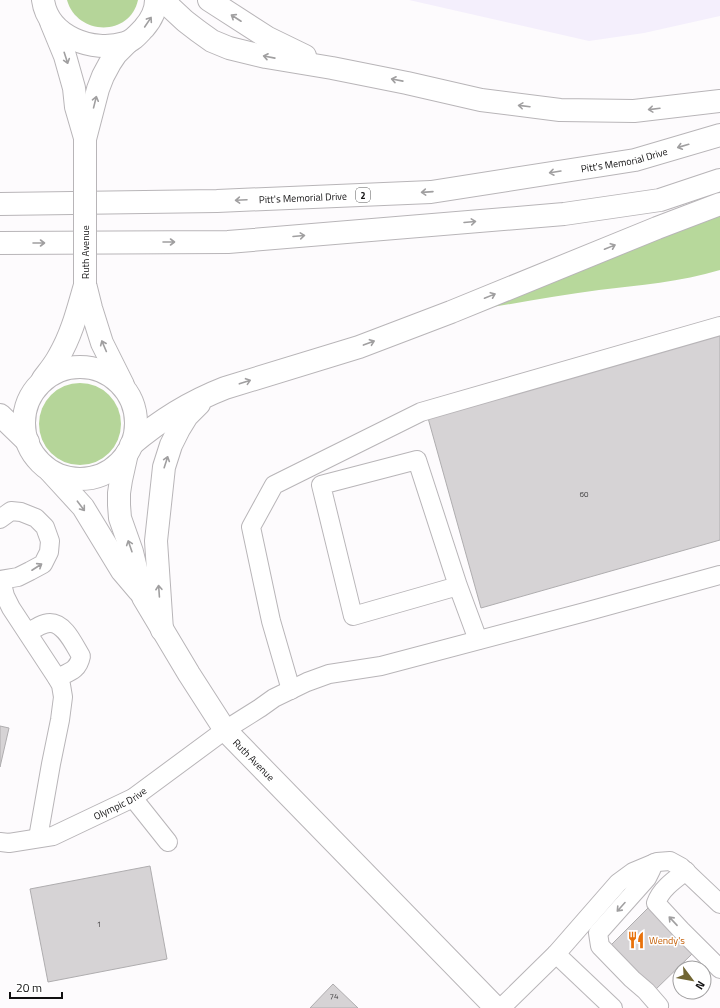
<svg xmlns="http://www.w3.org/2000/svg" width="720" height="1008" viewBox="0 0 720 1008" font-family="'Titillium Web',sans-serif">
  <rect width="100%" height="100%" fill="#fdfbfd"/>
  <path fill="#f4effc" d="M409 0H720V16L644 33 589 41Z"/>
  <g fill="#b5d599">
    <path d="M67 0H138C130 37 77 36 67 0Z"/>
    <circle cx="80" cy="424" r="41"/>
  </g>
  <path fill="#b7d89b" d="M720 214V270C681 282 639 285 599 290 561 295 524 302 486 308L529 286 588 268 648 241Z"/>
  <g fill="#d6d3d5" stroke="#afadaf">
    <path d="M720 335V540L481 608 428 418Z"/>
    <path d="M0 726 9 728 0 767Z"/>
    <path d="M150 866 167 959 48 982 30 889Z"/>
    <path d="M650 906 691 950 690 952 692 954 654 991 610 946Z"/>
    <path d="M333 984 358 1008H310Z"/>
  </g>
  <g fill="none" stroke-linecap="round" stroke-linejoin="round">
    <g stroke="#b8b5b8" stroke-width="20">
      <g id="minor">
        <path d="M0 519 11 511 21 512 36 518 45 527 50 541 49 552 43 564 30 571 18 577 0 580"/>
        <path d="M1 580 5 596 11 608 57 678 61 685 63 697 60 720 51 764 38 838"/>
        <path d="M458 586 353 616 321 485 417 460 458 586 478 640"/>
        <path d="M28 633C34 629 42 623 50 623 65 623 74 645 81 656 78 671 69 672 57 678"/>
        <path d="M291 690 271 621 251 527 274 485 421 412 720 326"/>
        <path d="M133 798 168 842"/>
        <path id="s1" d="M0 842 9 843 53 836 133 798 225 730 260 708 274 698 307 682 329 674 381 666 585 612 720 575"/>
        <path d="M654 863 651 870 647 878 598 933 600 946 632 979 646 991 659 1006 658 1008"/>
        <path d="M686 871C674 880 661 889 656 903L681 930 720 969"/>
        <path d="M556 954 613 1008"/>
        <path d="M501 1008 556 954 618 883 633 872 657 862 670 861 681 867 720 904"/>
      </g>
    </g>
    <g stroke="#b8b5b8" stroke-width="24">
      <g id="major">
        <path d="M43 0C48 37 93 53 125 43 133 41 139 33 144 28 151 20 156 10 156 0"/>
        <path d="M51 22 65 56 74 88 76 107 85 138"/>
        <path d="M85 155V139L98 89 103 76 110 63 116 54 127 43"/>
        <path d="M85 284 91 308 102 343 123 385"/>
        <circle cx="80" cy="423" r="56"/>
        <path d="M43 379C49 371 55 364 59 356 72 334 78 309 85 285"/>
        <path id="s2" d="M127 453 121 480 119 493V505L120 518 132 552 143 597 189 674 225 730 496 1008"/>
        <path d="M50 471 83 507 122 571 139 591"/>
      </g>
    </g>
    <g stroke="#b8b5b8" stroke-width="24">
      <g id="highway">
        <path d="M165 0 171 8 185 21 198 31 212 41 229 48 266 57 332 68 407 83 481 100 560 110 634 111 720 101"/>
        <path d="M209 0 268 38 305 56"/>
        <path id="s3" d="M0 204 217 201 431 192 635 160 720 135"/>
        <path d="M0 243 228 242 564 214 660 200 720 180"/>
        <path d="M0 415 28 442"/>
        <path d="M131 445C160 420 189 402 225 388L359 347 451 312 657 228 720 204"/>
        <path d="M162 630 156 541 164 467 171 445 179 429 187 416 199 404"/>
      </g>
    </g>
    <use href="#minor" stroke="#fff" stroke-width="18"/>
    <use href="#major" stroke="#fff" stroke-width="22"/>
    <use href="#highway" stroke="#fff" stroke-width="22"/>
    <g stroke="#b8b5b8" stroke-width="24" stroke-linecap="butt">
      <path id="major-bridge" d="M85 284V155"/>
    </g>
    <use href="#major-bridge" stroke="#fff" stroke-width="22"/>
  </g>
  <defs><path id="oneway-shaft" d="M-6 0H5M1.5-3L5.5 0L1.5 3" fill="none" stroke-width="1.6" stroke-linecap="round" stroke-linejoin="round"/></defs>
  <g stroke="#a09fa0">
    <use href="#oneway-shaft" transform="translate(236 18) rotate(-147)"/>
    <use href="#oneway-shaft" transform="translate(148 22) rotate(-56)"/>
    <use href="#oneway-shaft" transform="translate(269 57) rotate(-169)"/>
    <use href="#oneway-shaft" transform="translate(66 58) rotate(72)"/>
    <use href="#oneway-shaft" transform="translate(397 80) rotate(-169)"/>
    <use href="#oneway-shaft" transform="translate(95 102) rotate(-76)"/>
    <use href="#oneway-shaft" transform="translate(524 106) rotate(-173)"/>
    <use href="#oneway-shaft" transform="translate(654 109) rotate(173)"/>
    <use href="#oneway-shaft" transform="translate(683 146) rotate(164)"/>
    <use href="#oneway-shaft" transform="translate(555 172) rotate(171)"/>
    <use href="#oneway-shaft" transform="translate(427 192) rotate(176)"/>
    <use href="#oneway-shaft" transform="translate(241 200) rotate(177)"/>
    <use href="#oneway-shaft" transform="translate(470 222) rotate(-5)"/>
    <use href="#oneway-shaft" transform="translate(299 236) rotate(-5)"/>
    <use href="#oneway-shaft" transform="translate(169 242)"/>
    <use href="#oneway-shaft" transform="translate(39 243)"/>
    <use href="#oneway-shaft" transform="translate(610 247) rotate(-22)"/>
    <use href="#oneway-shaft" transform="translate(490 296) rotate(-22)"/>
    <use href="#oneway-shaft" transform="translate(369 343) rotate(-20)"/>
    <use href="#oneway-shaft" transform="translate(104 346) rotate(-113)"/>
    <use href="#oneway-shaft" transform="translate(245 382) rotate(-18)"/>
    <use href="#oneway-shaft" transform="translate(166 462) rotate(-72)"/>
    <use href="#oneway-shaft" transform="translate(81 506) rotate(53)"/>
    <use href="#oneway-shaft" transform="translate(130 546) rotate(-109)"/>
    <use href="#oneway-shaft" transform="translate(37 567) rotate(-33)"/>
    <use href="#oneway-shaft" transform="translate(159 591) rotate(-94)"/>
    <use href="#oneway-shaft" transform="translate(621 907) rotate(132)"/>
    <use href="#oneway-shaft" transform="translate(673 921) rotate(-133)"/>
  </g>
  <defs>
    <g id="restaurant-bare" transform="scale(1.38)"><path d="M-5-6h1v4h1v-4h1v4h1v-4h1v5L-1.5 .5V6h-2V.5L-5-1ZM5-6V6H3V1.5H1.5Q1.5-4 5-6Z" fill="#e8710a" stroke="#fff" stroke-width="2.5" paint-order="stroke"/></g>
  </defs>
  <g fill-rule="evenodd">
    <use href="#restaurant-bare" x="636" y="940"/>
  </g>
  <g text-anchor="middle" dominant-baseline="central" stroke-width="3" stroke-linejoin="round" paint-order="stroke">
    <g font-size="8" fill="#424142">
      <text x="584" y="494">60</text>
      <text x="99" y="924">1</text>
      <text x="334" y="996">74</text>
    </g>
    <rect fill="#fff" stroke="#585858" stroke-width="1" x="356" y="188" width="14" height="14" rx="3"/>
    <g font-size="9" font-weight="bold" fill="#111011">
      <text x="363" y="195">2</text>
    </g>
    <g font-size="10" fill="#111011" stroke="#fff">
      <text stroke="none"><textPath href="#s3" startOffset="627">Pitt's Memorial Drive</textPath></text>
      <text stroke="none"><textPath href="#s3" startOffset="303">Pitt's Memorial Drive</textPath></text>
      <text transform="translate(85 252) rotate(-90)">Ruth Avenue</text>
      <text stroke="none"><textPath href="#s2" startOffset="346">Ruth Avenue</textPath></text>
      <text stroke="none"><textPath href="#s1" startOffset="128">Olympic Drive</textPath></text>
    </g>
    <g font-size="10" fill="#c56008" stroke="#fff" text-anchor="start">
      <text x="649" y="940">Wendy's</text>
    </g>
  </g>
  <g transform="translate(692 980) rotate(122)"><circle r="19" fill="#ffffff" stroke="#a09fa0"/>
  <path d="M0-3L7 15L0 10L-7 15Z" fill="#716633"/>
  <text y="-6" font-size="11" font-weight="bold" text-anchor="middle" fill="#111011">N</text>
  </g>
  <path d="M10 992v6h52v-6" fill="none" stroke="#111011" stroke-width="2"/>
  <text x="16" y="992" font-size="12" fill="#111011" stroke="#ffffff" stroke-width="3" paint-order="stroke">20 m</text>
</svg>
